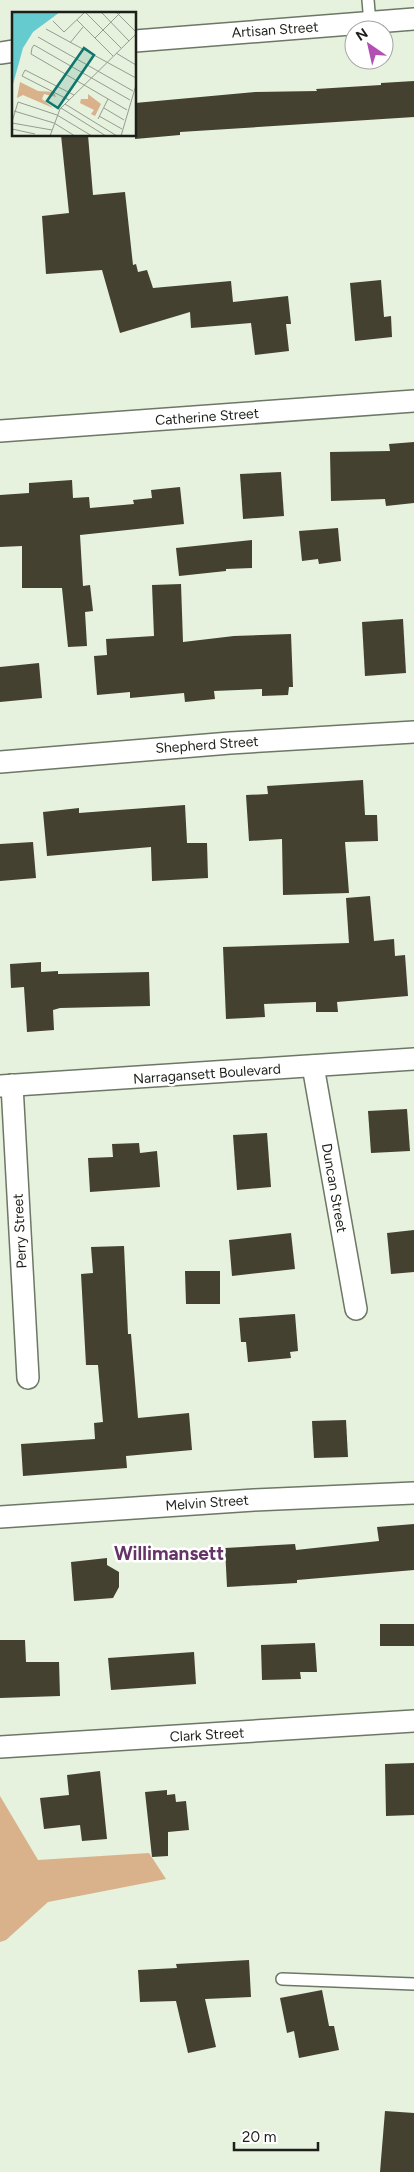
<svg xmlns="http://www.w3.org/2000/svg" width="414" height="2172" viewBox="0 0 414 2172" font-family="Figtree,sans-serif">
  <rect width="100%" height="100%" fill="#e6f1de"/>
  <path fill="#d9b18a" d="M0 1796 38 1860 149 1853 166 1879 48 1902 6 1940 0 1942Z"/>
  <g fill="#444130">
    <path d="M414 81V117L180 132V135L135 139V103L255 92 317 91 316 89 381 85V83Z"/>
    <path d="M61 135H88L93 195 125 192 133 265 136 264 138 272 147 270 153 288 231 281 233 302 288 296 291 324H286L289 351 255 355 251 323 191 328 190 312 120 333 102 270 46 274 42 216 69 213Z"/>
    <path d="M381 280 384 317 391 316 392 337 355 341 350 283Z"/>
    <path d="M414 442V503L386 506 385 499 331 501 330 452 390 451 389 444Z"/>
    <path d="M281 472 284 516 243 519 240 474Z"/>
    <path d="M72 480 73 498 89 497 90 508 134 504 133 500 152 498 151 490 180 487 184 524 80 535 83 586 90 585 93 611 85 612 87 646 68 647 62 588H22V546L0 547V495L29 493V483Z"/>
    <path d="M338 528 341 561 319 564 318 559 302 561 299 531Z"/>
    <path d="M252 540V568L226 569V571L179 576 176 548Z"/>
    <path d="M181 584 183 642 234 636 291 634 293 687H289L288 695 262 696V689L214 691 215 699 185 702 184 693 130 698V692L97 695 94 656 107 655 106 639 154 636 152 585Z"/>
    <path d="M403 619 406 673 365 676 362 622Z"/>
    <path d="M39 663 42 698 0 702V667Z"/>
    <path d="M363 780 365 815H377L378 841 345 842 349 893 283 895 282 839 249 841 246 795 268 794 267 786Z"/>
    <path d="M185 805 187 843H207L208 878 152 881 151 847 47 856 43 812 79 808V813Z"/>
    <path d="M33 842 36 878 0 881V844Z"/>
    <path d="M370 896 374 941 394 939 395 956 405 955 408 996 337 1002 338 1012H316V1002L264 1004 265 1017 226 1019 223 947 349 943 346 898Z"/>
    <path d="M41 962V972L58 971V974L149 972 150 1006 60 1008 53 1010 54 1030 27 1032 24 987 11 988 10 964Z"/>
    <path d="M407 1109 410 1151 371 1153 368 1111Z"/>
    <path d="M267 1133 271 1187 237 1190 233 1135Z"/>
    <path d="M139 1143 140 1153 157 1151 160 1187 90 1192 88 1158 113 1157 112 1144Z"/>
    <path d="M414 1230V1272L391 1274 387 1233Z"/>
    <path d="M291 1233 295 1269 232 1276 229 1240Z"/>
    <path d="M124 1246 128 1334H131L138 1418 189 1413 192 1450 126 1456 127 1468 23 1476 21 1444 95 1439 94 1423 103 1422 98 1365H86L81 1274 93 1273 91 1247Z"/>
    <path d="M185 1271H220V1304H186Z"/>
    <path d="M295 1314 298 1351 290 1352 291 1358 248 1362 246 1342H241L239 1318Z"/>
    <path d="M346 1420 348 1457 314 1458 312 1421Z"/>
    <path d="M414 1524V1570L297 1580V1583L227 1587 225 1548 295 1544 296 1550 379 1541 377 1527Z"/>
    <path d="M107 1558V1565L119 1572V1587L113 1598 74 1601 71 1562Z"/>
    <rect x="380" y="1624" width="34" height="22"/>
    <path d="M0 1640H25L26 1662H59L60 1696 0 1698Z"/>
    <path d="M315 1643 317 1672H300L301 1679 262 1680 261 1645Z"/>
    <path d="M194 1652 196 1684 111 1690 108 1658Z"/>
    <path d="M414 1763V1815L386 1816 385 1764Z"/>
    <path d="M100 1771 107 1839 82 1841 80 1825 44 1829 40 1798 69 1795 67 1775Z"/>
    <path d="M167 1790V1795L175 1794 176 1802 186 1801 189 1830 168 1832V1856L152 1857 145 1792Z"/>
    <path d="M249 1960 251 1997 205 1999 216 2047 188 2053 176 2001 140 2002 138 1970 177 1968 176 1964Z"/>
    <path d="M322 1990 329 2026H334L339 2050 299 2058 294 2031 287 2033 280 1998Z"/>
    <path d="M385 2111 414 2113V2172H380Z"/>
  </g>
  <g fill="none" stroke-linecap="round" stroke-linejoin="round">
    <g stroke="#6d7766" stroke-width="14">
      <g id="service">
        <path d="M368 0 370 23"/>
        <path d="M282 1979 414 1984"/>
      </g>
    </g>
    <g stroke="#6d7766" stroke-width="24">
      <g id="minor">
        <path d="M135 41 414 19"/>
        <path d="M0 53 14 51"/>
        <path d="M0 431 414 401"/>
        <path d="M0 762 230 743 414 732"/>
        <path d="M313 1066 356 1309"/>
        <path d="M12 1085 28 1378"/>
        <path d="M0 1086 414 1059"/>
        <path d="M0 1517 254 1500 414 1493"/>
        <path d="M0 1747 414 1721"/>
      </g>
    </g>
    <use href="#service" stroke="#fff" stroke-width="11"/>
    <use href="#minor" stroke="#fff" stroke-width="21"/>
  </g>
  <g text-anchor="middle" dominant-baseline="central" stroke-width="5" stroke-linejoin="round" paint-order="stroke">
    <g font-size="14" fill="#1c2019" stroke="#fff">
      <text transform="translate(275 30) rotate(-4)">Artisan Street</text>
      <text transform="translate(207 417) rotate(-4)">Catherine Street</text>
      <text transform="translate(207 745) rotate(-4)">Shepherd Street</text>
      <text transform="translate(207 1074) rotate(-4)">Narragansett Boulevard</text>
      <text transform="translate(334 1188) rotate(80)">Duncan Street</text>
      <text transform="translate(20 1231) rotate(-93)">Perry Street</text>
      <text transform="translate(207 1503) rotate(-4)">Melvin Street</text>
      <text transform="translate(207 1735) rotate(-3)">Clark Street</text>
    </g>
    <g font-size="19" font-weight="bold" fill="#653466" stroke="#fff">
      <text x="169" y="1553">Willimansett</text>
    </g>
  </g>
  <g transform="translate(12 12)">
    <rect width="124" height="124" fill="#e6f1de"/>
    <path d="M8 70 26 79 42 80 44 85 32 82 30 87 41 96 11 83 5 86ZM76 82 89 92 83 104 79 102 82 98 68 91 69 87H76Z" fill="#d9b18a"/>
    <path d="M48 0 21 20 11 36 0 76V1Z" fill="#66cbce"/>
    <path fill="none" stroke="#959d8f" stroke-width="1" d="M73 0 109 36M89 0 117 29M104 0 124 20M65 8 101 44M41 9 52 20 73 0M34 17 124 66M26 25 121 79M83 26 109 0M58 31 71 15M104 41 124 53M57 88 10 64 13 58 62 83M53 92 105 124M49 96 94 124M92 96 112 108M115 98 19 42 20 36 22 33 118 88M2 99 42 111 63 124M87 104 110 117M86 107 96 87M0 110 6 90 45 103 80 124M0 111 40 118M0 117 23 122M38 124 48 97 124 22M109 124 124 73"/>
    <path fill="#0f766e" fill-opacity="0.15" stroke="#0f766e" stroke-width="2.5" d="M72 36 82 43 46 96 35 89Z"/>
    <rect width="124" height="124" fill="none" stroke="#1c2019" stroke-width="2.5"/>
  </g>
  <g transform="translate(369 45) rotate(326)"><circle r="24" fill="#ffffff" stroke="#a4a6a3"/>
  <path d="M0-4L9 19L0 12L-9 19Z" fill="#b34eb4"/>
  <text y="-8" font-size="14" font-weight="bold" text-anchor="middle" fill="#1c2019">N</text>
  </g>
  <path d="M234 2142v8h84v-8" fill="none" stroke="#1c2019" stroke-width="2.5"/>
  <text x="242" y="2142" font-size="15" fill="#1c2019" stroke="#ffffff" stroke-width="4" paint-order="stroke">20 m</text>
</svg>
